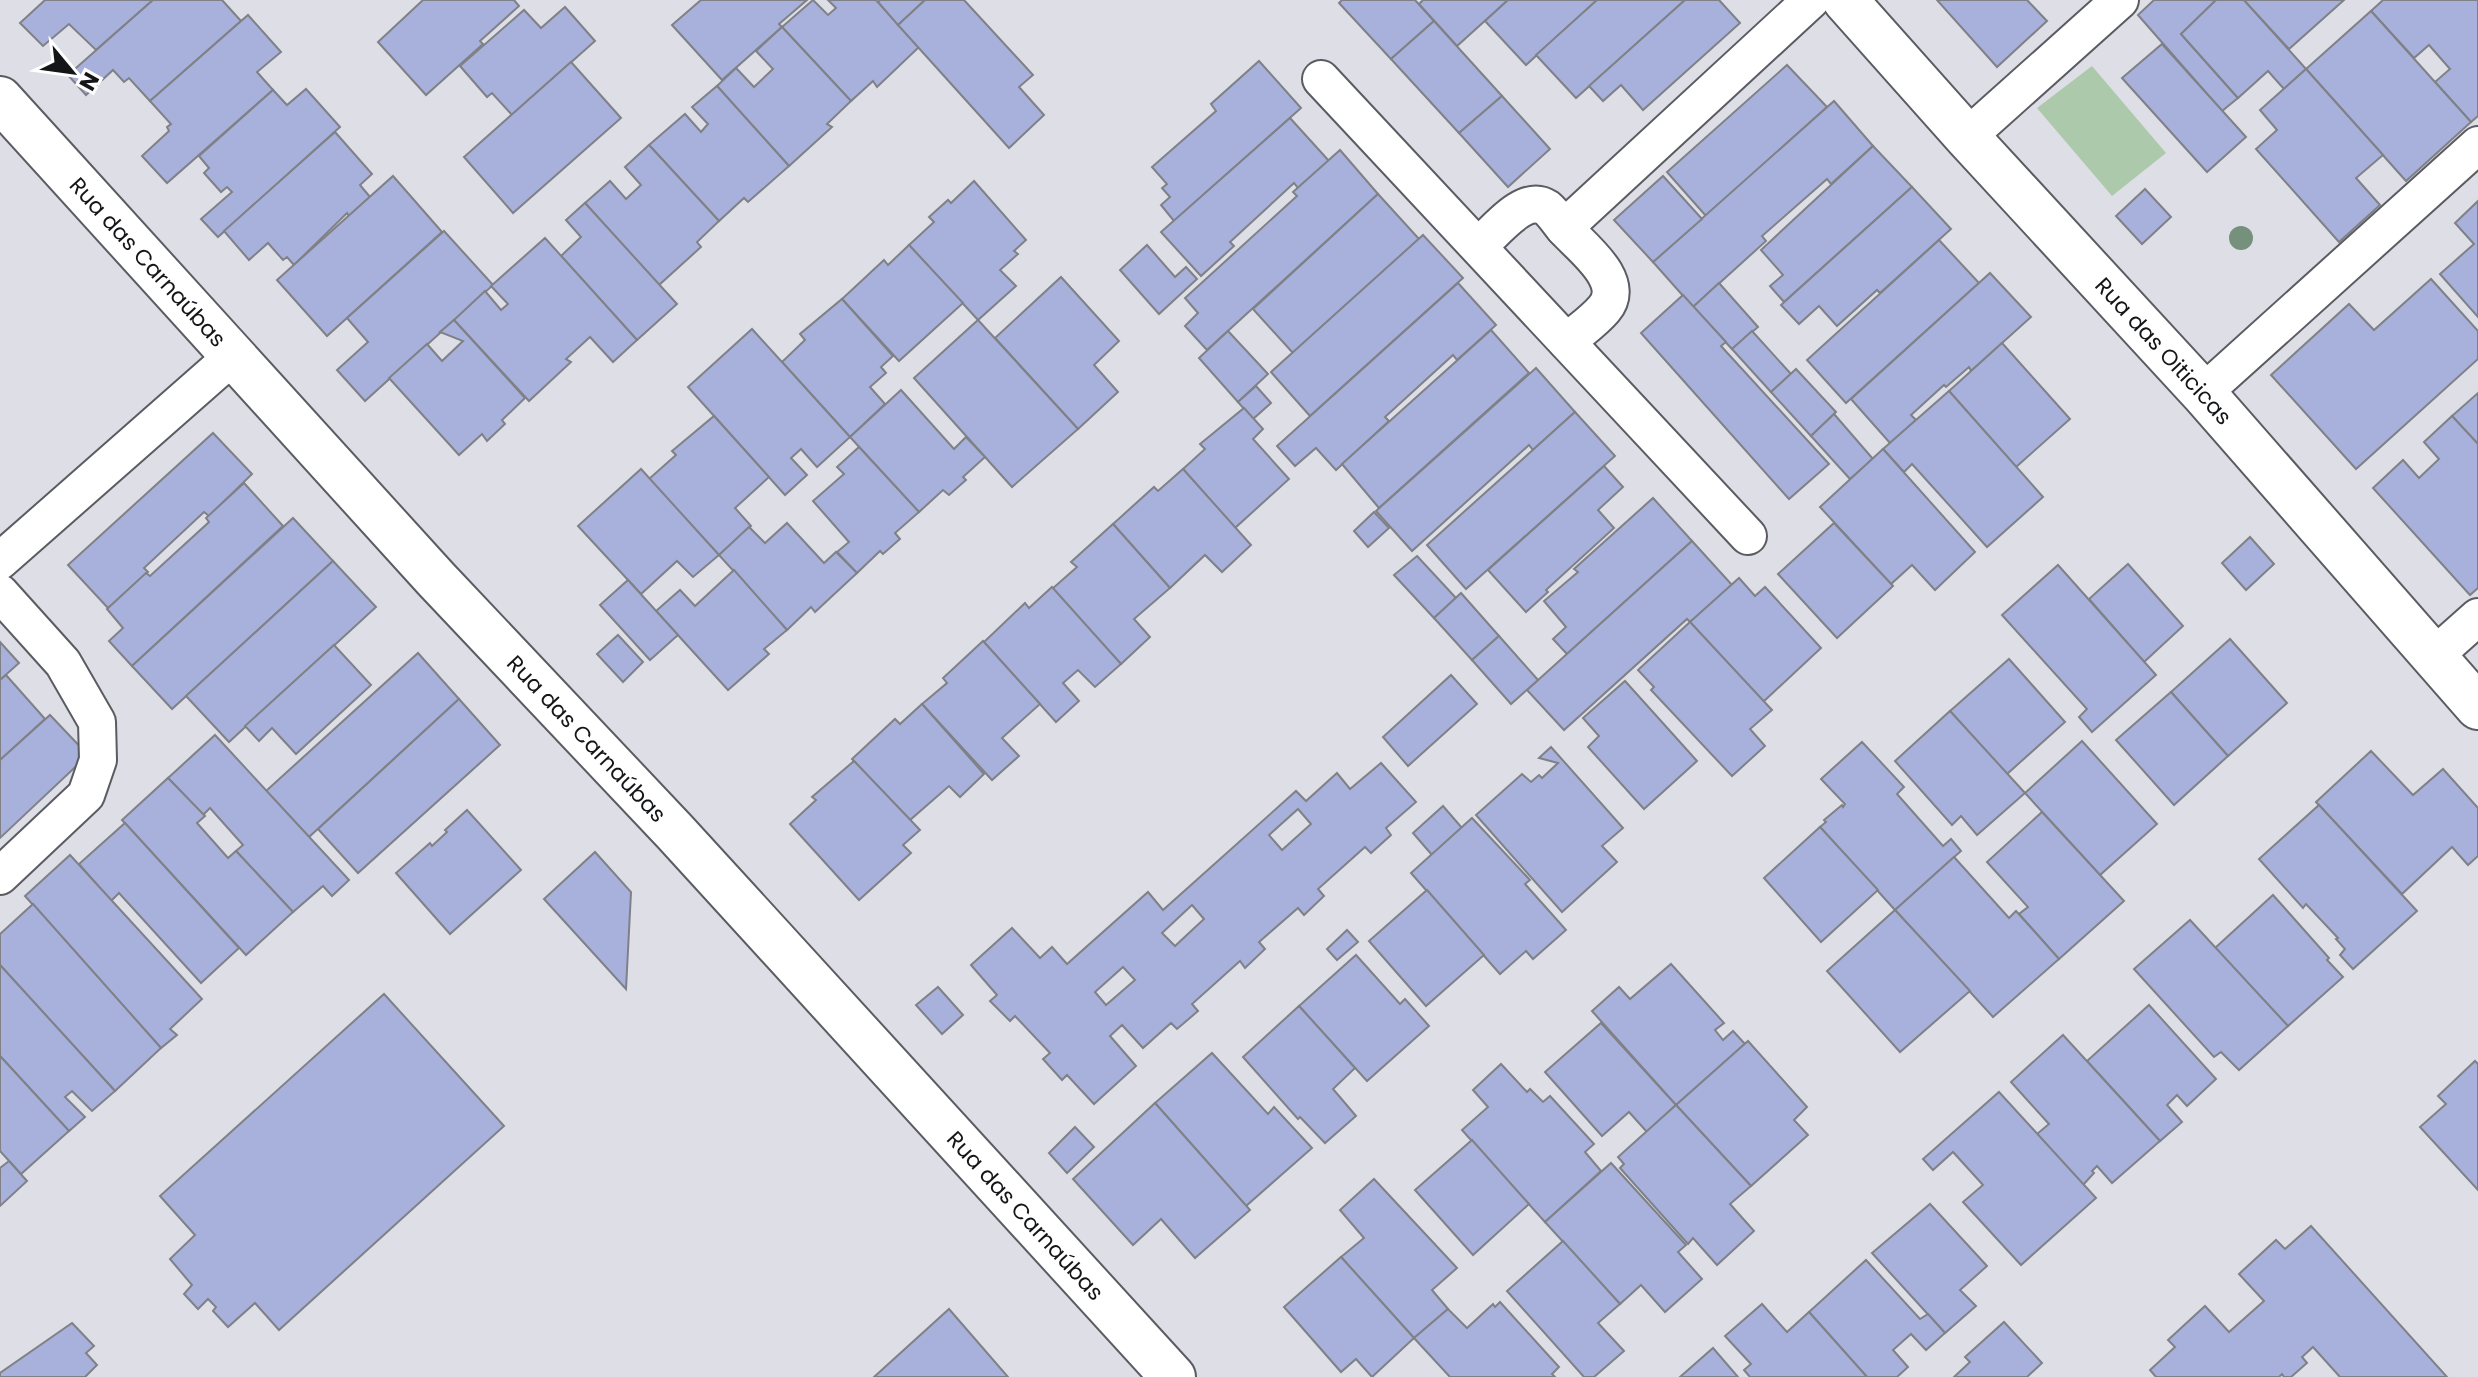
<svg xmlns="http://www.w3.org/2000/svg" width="2478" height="1377" viewBox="0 0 2478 1377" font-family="Poppins,sans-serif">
  <rect width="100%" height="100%" fill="#dddee6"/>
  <path fill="#accaab" d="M2092 66 2166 153 2112 196 2037 108Z"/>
  <g fill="#a7b1db" stroke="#7f8187" stroke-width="2" fill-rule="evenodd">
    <path d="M45 0H153L96 50 69 24 43 46 20 23Z"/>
    <path d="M153 0H222L241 21 150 101 129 78 124 82 113 70 86 95 68 75Z"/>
    <path d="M423 0H514L519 6 480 41 483 44 426 95 378 42Z"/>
    <path d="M701 0H807L779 24 782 27 722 80 672 25Z"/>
    <path d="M813 0 828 15 836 8 828 0H876L919 47 877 87 873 81 851 101 782 27Z"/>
    <path d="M880 0H925L898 25 878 2Z"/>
    <path d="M925 0H964L1033 75 1019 87 1044 115 1009 148 898 25Z"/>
    <path d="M1342 0H1415L1434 21 1391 59 1339 3Z"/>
    <path d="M1423 0H1508L1457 46 1419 4Z"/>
    <path d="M1508 0H1597L1526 65 1485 21Z"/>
    <path d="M1597 0H1685L1576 98 1536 55Z"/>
    <path d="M1685 0H1719L1740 23 1643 110 1621 85 1603 101 1589 86Z"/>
    <path d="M1937 0H2027L2047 21 1997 67Z"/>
    <path d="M2154 0H2216L2181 34 2238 98 2222 111 2138 15Z"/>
    <path d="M2216 0H2244L2306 69 2284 89 2268 71 2238 98 2181 34Z"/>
    <path d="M2244 0H2344L2289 49Z"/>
    <path d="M2383 0H2478V116L2471 122 2435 82 2450 69 2429 45 2414 58 2371 11Z"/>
    <path d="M565 7 595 41 512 115 492 93 487 97 460 66 524 10 541 28Z"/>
    <path d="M2371 11 2471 122 2406 181 2306 69Z"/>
    <path d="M248 15 281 52 257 72 273 90 167 183 142 156 169 131 167 127 171 124 150 101Z"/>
    <path d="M1434 21 1502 96 1459 133 1391 59Z"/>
    <path d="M782 27 851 101 827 124 832 127 789 166 717 86 736 68 754 87 773 69 756 51Z"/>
    <path d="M2162 44 2246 137 2207 172 2122 78Z"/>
    <path d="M1259 61 1301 108 1174 221 1161 205 1170 197 1162 188 1167 184 1152 167 1216 111 1211 104Z"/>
    <path d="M571 62 621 118 513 213 464 157Z"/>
    <path d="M1787 65 1827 107 1706 216 1667 172Z"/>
    <path d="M2306 69 2383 155 2356 178 2380 205 2339 242 2256 149 2277 130 2260 110Z"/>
    <path d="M717 86 789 166 748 202 744 198 719 221 649 145 685 114 701 132 708 124 692 107Z"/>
    <path d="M306 89 340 127 218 237 201 219 232 192 227 187 221 192 204 173 209 168 199 156 273 90 287 105Z"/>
    <path d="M1502 96 1550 149 1508 187 1459 133Z"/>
    <path d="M1834 101 1873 146 1831 184 1827 179 1762 236 1766 241 1693 307 1653 262Z"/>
    <path d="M1290 118 1329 161 1298 188 1294 183 1230 242 1234 246 1201 276 1161 232Z"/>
    <path d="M335 132 372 174 360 185 370 197 349 216 347 213 294 265 287 257 283 260 268 243 249 260 224 231Z"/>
    <path d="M649 145 719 221 697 242 701 247 659 285 585 203 610 181 626 199 641 185 625 167Z"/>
    <path d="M1873 146 1912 187 1784 302 1770 286 1783 275 1761 250Z"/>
    <path d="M1340 150 1378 194 1207 350 1185 326 1198 313 1185 298 1297 196 1293 192Z"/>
    <path d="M393 176 442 232 327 336 277 280Z"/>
    <path d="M1663 176 1702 219 1653 262 1614 220Z"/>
    <path d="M974 181 1026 240 1014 251 1018 254 1000 270 1016 286 978 320 909 245 934 222 929 217 948 200 951 203Z"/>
    <path d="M1912 187 1951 229 1880 293 1877 290 1837 326 1819 306 1799 324 1781 305Z"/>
    <path d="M2145 189 2171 217 2142 244 2116 216Z"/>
    <path d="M1378 194 1419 239 1293 353 1253 309Z"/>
    <path d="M2478 201V317L2440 274 2474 244 2455 223Z"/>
    <path d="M585 203 677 304 637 340 561 256 581 237 566 220Z"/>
    <path d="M444 231 493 285 365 401 337 370 368 342 347 318Z"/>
    <path d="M1423 235 1463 278 1310 416 1271 372Z"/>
    <path d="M545 238 637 340 613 362 590 337 566 359 571 362 529 401 454 320 485 291 501 310 508 304 491 286Z"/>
    <path d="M1939 240 1979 283 1846 403 1807 360Z"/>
    <path d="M909 245 963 303 899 361 842 299 884 260 888 265Z"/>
    <path d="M1147 245 1175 277 1186 267 1197 279 1159 314 1120 270Z"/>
    <path d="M1990 273 2031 317 1971 371 1969 367 1946 387 1944 385 1911 415 1916 420 1890 443 1851 399Z"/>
    <path d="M1061 277 1119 341 1094 365 1118 392 1078 429 995 338Z"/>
    <path d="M2431 279 2478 331V359L2356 469 2271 375 2349 304 2374 330Z"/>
    <path d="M1458 283 1496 325 1457 360 1453 355 1385 417 1389 421 1336 470 1316 448 1295 466 1277 446Z"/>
    <path d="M1719 283 1758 327 1732 349 1693 307Z"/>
    <path d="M1683 295 1726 342 1721 346 1829 464 1789 499 1641 333Z"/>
    <path d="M842 299 893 356 881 367 886 373 870 387 885 404 850 437 782 362 805 340 800 334Z"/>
    <path d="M454 320 525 398 502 420 505 424 487 441 482 434 459 455 389 378 427 344 442 361 463 341 440 332Z"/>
    <path d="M978 320 1078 429 1012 487 914 378Z"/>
    <path d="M752 329 850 437 817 467 801 449 791 458 807 475 785 495 688 387Z"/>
    <path d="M1491 330 1529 373 1379 508 1342 464Z"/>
    <path d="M1228 331 1268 374 1238 402 1199 358Z"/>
    <path d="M1752 331 1791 374 1771 392 1732 349Z"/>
    <path d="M2002 343 2070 419 2016 467 1949 391Z"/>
    <path d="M1536 368 1575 412 1533 450 1529 445 1412 551 1376 511Z"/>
    <path d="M1796 369 1836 412 1811 436 1771 392Z"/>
    <path d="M1256 386 1271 403 1253 419 1238 402Z"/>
    <path d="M901 390 954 449 966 437 985 457 963 477 966 480 949 495 943 490 919 512 850 437Z"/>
    <path d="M1949 391 2043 497 1987 547 1912 464 1904 472 1883 449Z"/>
    <path d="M2478 393V444L2452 416Z"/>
    <path d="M1244 408 1263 429 1253 439 1289 479 1235 528 1183 469 1205 449 1200 444Z"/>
    <path d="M1575 412 1615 456 1466 589 1427 545Z"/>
    <path d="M1834 414 1873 459 1850 479 1811 436Z"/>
    <path d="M714 416 769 477 735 508 751 526 719 555 649 479 676 455 672 451Z"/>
    <path d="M2452 416 2478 444V588L2470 595 2373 488 2403 460 2419 478 2439 459 2424 442Z"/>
    <path d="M213 433 252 474 209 516 204 512 144 568 148 572 108 608 68 565Z"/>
    <path d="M859 447 919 512 895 533 900 539 883 554 880 551 857 573 837 552 849 542 813 501 844 474 837 467Z"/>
    <path d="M1883 449 1975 552 1935 590 1912 565 1891 584 1820 507Z"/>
    <path d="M1604 466 1623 487 1598 510 1614 528 1546 590 1548 592 1526 612 1488 570Z"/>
    <path d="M641 469 719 555 693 577 677 561 641 594 578 526Z"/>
    <path d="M1183 469 1251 545 1222 572 1205 555 1170 588 1113 524 1154 487 1158 491Z"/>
    <path d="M244 483 283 526 132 666 109 641 123 628 107 609 146 573 150 576 209 522 206 518Z"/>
    <path d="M1653 498 1692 541 1567 654 1553 639 1566 627 1544 601 1578 572 1574 569Z"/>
    <path d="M1374 512 1389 528 1368 547 1354 531Z"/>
    <path d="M293 518 333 561 172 709 132 666Z"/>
    <path d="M787 523 824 563 836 552 857 573 815 612 811 607 787 630 719 555 749 527 765 543Z"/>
    <path d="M1834 523 1893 586 1837 638 1778 574Z"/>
    <path d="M1113 524 1170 588 1134 619 1150 637 1121 664 1052 589 1077 567 1071 562Z"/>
    <path d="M2250 537 2274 564 2246 590 2222 563Z"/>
    <path d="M1692 541 1732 585 1690 622 1687 619 1564 730 1527 690Z"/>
    <path d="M1417 556 1456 598 1434 618 1394 575Z"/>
    <path d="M333 561 376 607 229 742 186 696Z"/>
    <path d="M2128 564 2183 626 2144 662 2089 599Z"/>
    <path d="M2058 565 2156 675 2092 732 2079 717 2087 709 2002 615Z"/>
    <path d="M734 570 787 630 764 649 769 654 728 690 656 611 680 590 695 606Z"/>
    <path d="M1739 578 1755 596 1765 587 1821 648 1763 702 1690 622Z"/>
    <path d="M628 580 678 635 650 660 600 605Z"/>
    <path d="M1052 587 1121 664 1095 687 1078 670 1063 683 1079 701 1056 722 984 642 1025 603 1029 608Z"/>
    <path d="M1461 593 1499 636 1472 660 1434 618Z"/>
    <path d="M1690 622 1772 710 1750 729 1765 746 1732 776 1651 690 1654 687 1638 670Z"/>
    <path d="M618 635 643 662 623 682 597 654Z"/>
    <path d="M1499 636 1538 680 1511 704 1472 660Z"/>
    <path d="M2230 639 2287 703 2228 756 2171 692Z"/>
    <path d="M983 641 1040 704 1002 738 1019 756 992 780 922 704 947 683 943 678Z"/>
    <path d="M0 642 19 663 0 680Z"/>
    <path d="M334 645 371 685 296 754 272 728 259 741 245 726Z"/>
    <path d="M418 653 459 699 309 837 266 791Z"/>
    <path d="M2009 659 2065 722 2007 774 1950 711Z"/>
    <path d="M6 675 45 719 0 760V680Z"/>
    <path d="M1451 675 1477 704 1408 766 1383 737Z"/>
    <path d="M1625 681 1697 761 1644 809 1588 747 1599 736 1583 718Z"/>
    <path d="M2171 692 2228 756 2174 805 2116 740Z"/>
    <path d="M459 699 500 745 358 873 318 829Z"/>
    <path d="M922 704 984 774 960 797 949 786 910 820 852 759 895 719 900 724Z"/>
    <path d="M1950 711 2025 793 1977 835 1961 816 1952 825 1895 761Z"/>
    <path d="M50 715 88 755 0 838V760Z"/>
    <path d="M215 735 349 880 332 896 323 886 293 912 236 851 243 845 210 808 203 815 168 778Z"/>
    <path d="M2082 741 2157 824 2100 875 2025 793Z"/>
    <path d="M1862 742 1904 787 1897 794 1943 846 1951 839 1961 851 1895 910 1820 827 1826 822 1824 820 1842 805 1843 807 1845 804 1821 779Z"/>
    <path d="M1551 747 1623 828 1602 846 1617 862 1562 912 1476 815 1522 774 1531 782 1539 775 1542 778 1558 763 1539 758Z"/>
    <path d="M2371 751 2413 795 2443 769 2478 808V856L2468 865 2452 847 2402 894 2316 802Z"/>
    <path d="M854 761 920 830 903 845 911 853 859 900 790 824 816 800 812 797Z"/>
    <path d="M1381 763 1416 802 1386 828 1391 835 1371 853 1365 847 1318 889 1324 896 1304 915 1298 908 1259 942 1265 949 1245 968 1240 961 1192 1004 1198 1011 1177 1029 1171 1023 1143 1048 1122 1025 1110 1036 1136 1066 1094 1104 1067 1075 1062 1080 1043 1059 1050 1053 1015 1016 1010 1021 990 1001 997 995 971 965 1012 928 1040 958 1052 947 1067 964 1148 892 1163 910 1296 791 1306 801 1337 773 1350 789ZM1298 809 1311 824 1282 850 1269 835ZM1192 905 1204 919 1175 946 1162 933ZM1123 967 1135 980 1106 1005 1095 992Z"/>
    <path d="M168 778 205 816 197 823 228 858 236 851 293 912 246 955 122 820Z"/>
    <path d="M2319 805 2417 911 2353 969 2340 955 2345 949 2336 939 2338 938 2306 904 2303 908 2259 859Z"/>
    <path d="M1443 806 1462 828 1432 855 1413 833Z"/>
    <path d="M467 810 521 870 450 934 396 873 430 843 432 846 447 832 445 830Z"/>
    <path d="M2042 812 2124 901 2059 959 2019 914 2028 907 1987 862Z"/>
    <path d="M1472 818 1530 880 1525 884 1566 930 1533 959 1526 951 1500 974 1411 873Z"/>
    <path d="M125 823 239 948 201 983 119 893 111 901 79 864Z"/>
    <path d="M1820 827 1878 890 1821 942 1764 878Z"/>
    <path d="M595 852 631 892 626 989 544 899Z"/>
    <path d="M70 855 202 999 170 1029 177 1035 161 1048 25 896Z"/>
    <path d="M1954 857 2009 918 2016 911 2059 959 1993 1017 1895 910Z"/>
    <path d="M1427 890 1484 955 1426 1006 1369 941Z"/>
    <path d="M2273 895 2329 958 2327 960 2343 977 2288 1026 2215 948Z"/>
    <path d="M33 904 161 1048 115 1091 0 965V934Z"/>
    <path d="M1895 910 1970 991 1900 1052 1827 971Z"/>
    <path d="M2190 920 2288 1026 2239 1070 2221 1052 2214 1057 2134 969Z"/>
    <path d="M1347 930 1358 942 1337 960 1327 949Z"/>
    <path d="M1356 955 1400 1004 1405 999 1429 1026 1367 1081 1299 1006Z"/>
    <path d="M1671 964 1724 1023 1715 1030 1723 1040 1733 1031 1745 1044 1676 1105 1592 1011 1619 987 1630 999Z"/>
    <path d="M0 965 115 1091 92 1111 72 1091 65 1097 85 1117 69 1131 0 1056Z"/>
    <path d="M938 987 963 1015 942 1034 916 1005Z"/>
    <path d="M384 994 504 1126 279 1330 255 1303 228 1327 213 1311 216 1307 208 1299 198 1309 184 1294 192 1285 170 1259 195 1235 160 1196Z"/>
    <path d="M2149 1005 2216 1079 2187 1106 2177 1095 2167 1105 2182 1122 2160 1141 2087 1061Z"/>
    <path d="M1299 1006 1355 1068 1333 1089 1356 1116 1325 1143 1300 1117 1298 1119 1243 1057Z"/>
    <path d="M1601 1023 1676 1105 1647 1132 1629 1112 1602 1136 1545 1072Z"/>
    <path d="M2063 1035 2160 1141 2112 1183 2097 1166 2092 1171 2094 1173 2083 1185 2037 1134 2049 1124 2011 1082Z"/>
    <path d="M1748 1041 1807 1107 1794 1120 1808 1135 1751 1186 1676 1105Z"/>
    <path d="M1212 1053 1268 1114 1274 1107 1312 1148 1246 1206 1155 1103Z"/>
    <path d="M0 1056 69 1131 21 1174 0 1151Z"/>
    <path d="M2475 1061 2478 1064V1190L2420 1127 2446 1104 2438 1096Z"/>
    <path d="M1501 1064 1527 1092 1530 1089 1543 1102 1550 1096 1594 1144 1585 1152 1601 1171 1545 1222 1462 1130 1488 1107 1473 1090Z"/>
    <path d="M1999 1092 2096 1198 2021 1265 1963 1202 1983 1185 1953 1152 1933 1170 1923 1159Z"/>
    <path d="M1155 1103 1250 1210 1195 1258 1161 1219 1133 1245 1073 1179Z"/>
    <path d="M1676 1105 1751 1186 1730 1204 1754 1231 1717 1265 1693 1238 1688 1244 1620 1168 1624 1164 1618 1157Z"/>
    <path d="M1075 1127 1094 1147 1067 1173 1049 1153Z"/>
    <path d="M1472 1140 1529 1204 1473 1255 1415 1190Z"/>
    <path d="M9 1161 27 1181 0 1206V1168Z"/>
    <path d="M1611 1163 1686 1245 1678 1252 1702 1279 1665 1312 1641 1285 1620 1304 1545 1222Z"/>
    <path d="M1374 1179 1457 1268 1432 1290 1448 1309 1414 1338 1341 1257 1364 1238 1340 1210Z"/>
    <path d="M1930 1204 1987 1266 1960 1290 1976 1306 1945 1333 1872 1253Z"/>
    <path d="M2311 1226 2447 1377H2340L2313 1347 2302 1357 2307 1363 2291 1377H2284L2282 1374 2279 1377H2156L2150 1370 2175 1347 2168 1340 2205 1306 2229 1332 2264 1301 2239 1274 2276 1240 2285 1249Z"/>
    <path d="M1563 1241 1620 1304 1598 1323 1624 1351 1594 1377H1584L1507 1291Z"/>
    <path d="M1341 1257 1414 1338 1372 1377 1356 1359 1341 1372 1284 1307Z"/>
    <path d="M1866 1260 1920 1319 1928 1314 1945 1333 1926 1350 1911 1334 1893 1350 1908 1367 1897 1377H1867L1809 1312Z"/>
    <path d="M1500 1302 1559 1367 1552 1374 1555 1377H1450L1414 1338 1448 1309 1467 1328 1493 1304 1495 1307Z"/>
    <path d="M1762 1304 1787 1332 1809 1312 1867 1377H1750L1744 1370 1751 1364 1725 1336Z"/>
    <path d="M949 1309 1008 1377H874Z"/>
    <path d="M2004 1322 2042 1363 2027 1377H1954L1970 1362 1965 1357Z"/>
    <path d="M72 1323 94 1346 86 1353 97 1365 85 1377H0V1373Z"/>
    <path d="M1713 1348 1738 1377H1680Z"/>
  </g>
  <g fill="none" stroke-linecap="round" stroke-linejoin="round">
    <g stroke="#5b5c62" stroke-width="40">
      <g id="service">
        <path d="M1321 79 1748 536"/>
        <path d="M1967 137 2120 0"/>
        <path d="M1479 246C1495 232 1524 193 1547 208 1553 213 1559 222 1564 228"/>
        <path d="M1567 342C1579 331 1594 321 1604 309 1628 281 1581 247 1564 228L1811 0"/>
        <path d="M2203 393 2478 145"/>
        <path d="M0 561 233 356"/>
        <path d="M0 593 63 663 97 722 98 760 86 795 0 876"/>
        <path d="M2433 657 2478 617"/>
      </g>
    </g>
    <g stroke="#5b5c62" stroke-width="48">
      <g id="minor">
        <path id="s1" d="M1845 0 1967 137 2203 393 2478 707"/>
        <path id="s2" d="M0 99 436 579 675 832 1173 1377"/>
      </g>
    </g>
    <use href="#service" stroke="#fff" stroke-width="36"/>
    <use href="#minor" stroke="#fff" stroke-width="44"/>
  </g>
  <circle fill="#76917b" cx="2241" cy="238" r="12"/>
  <g text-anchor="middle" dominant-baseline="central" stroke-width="7" stroke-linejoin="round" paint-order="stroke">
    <g font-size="22" fill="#141517" stroke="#fff">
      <text stroke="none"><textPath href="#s2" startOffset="220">Rua das Carnaúbas</textPath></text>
      <text stroke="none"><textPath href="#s1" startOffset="474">Rua das Oiticicas</textPath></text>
      <text stroke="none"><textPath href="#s2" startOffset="868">Rua das Carnaúbas</textPath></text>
      <text stroke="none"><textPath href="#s2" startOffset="1516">Rua das Carnaúbas</textPath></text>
    </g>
  </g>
  <g transform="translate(72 72) rotate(119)" stroke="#ffffff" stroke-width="6" paint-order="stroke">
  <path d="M0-6L14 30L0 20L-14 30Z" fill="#141517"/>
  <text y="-12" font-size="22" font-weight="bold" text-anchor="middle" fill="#141517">N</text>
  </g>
</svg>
